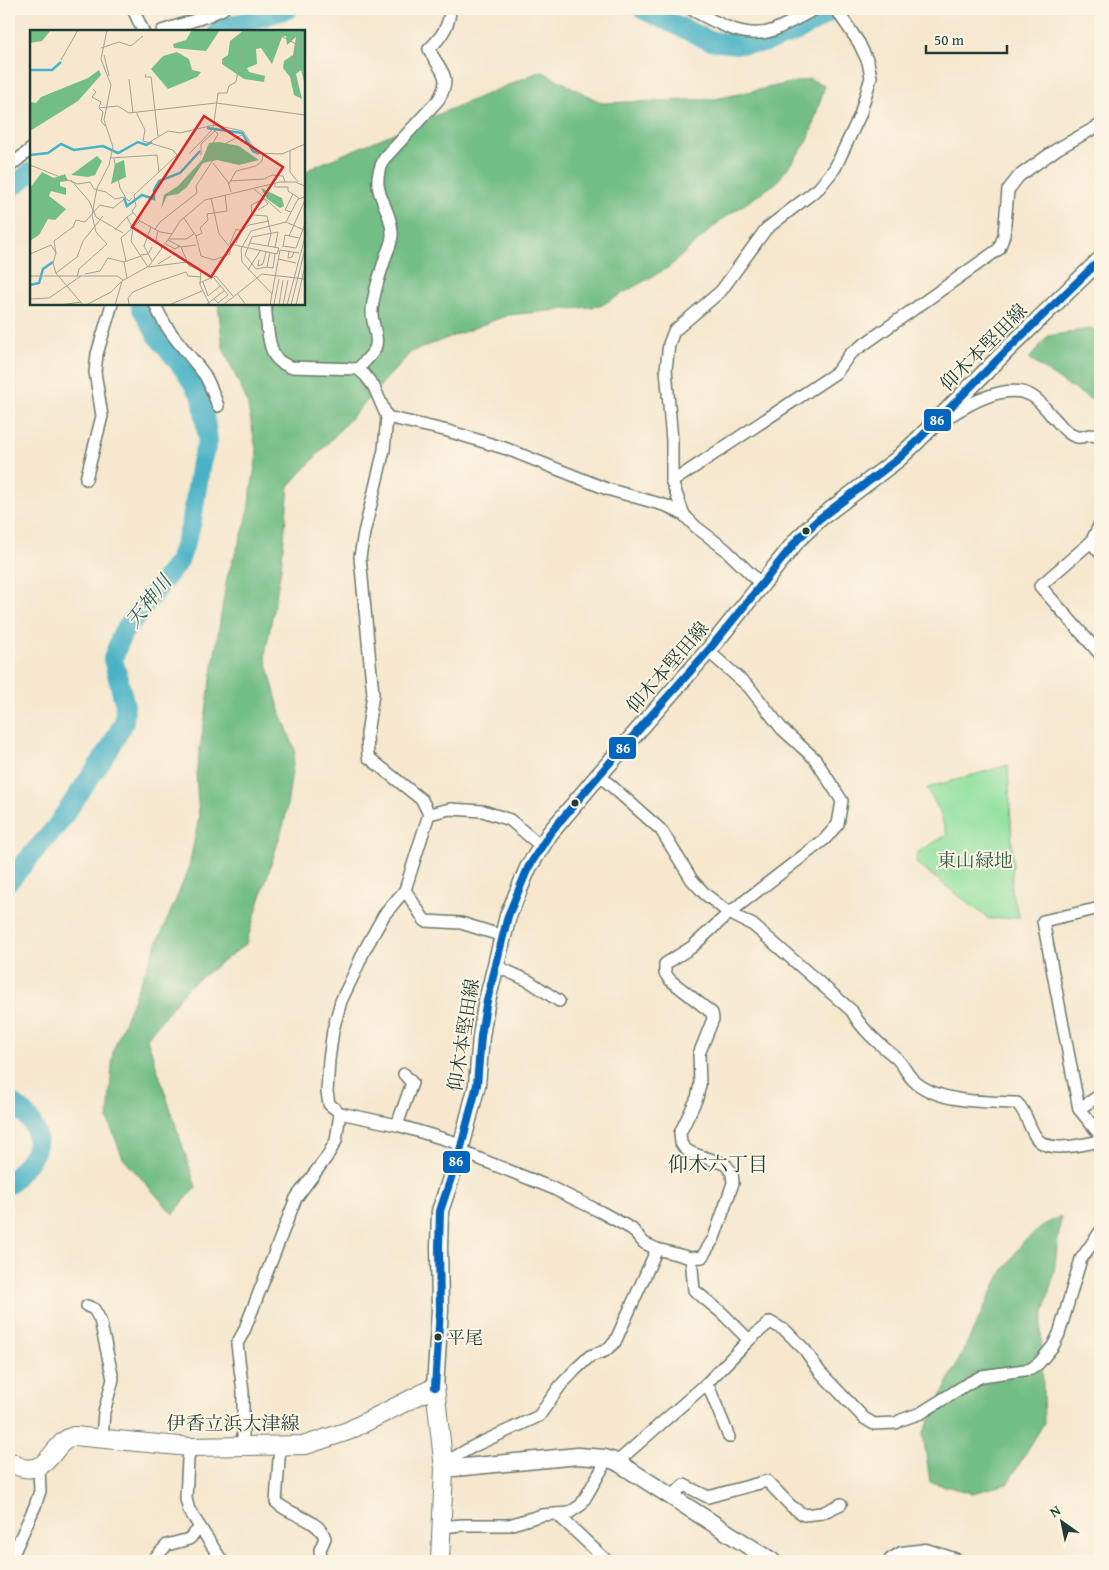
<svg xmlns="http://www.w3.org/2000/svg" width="1109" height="1570" viewBox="0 0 1109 1570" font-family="'Gentium Book Plus','Noto Serif JP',serif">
  <rect width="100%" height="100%" fill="#fcf5e5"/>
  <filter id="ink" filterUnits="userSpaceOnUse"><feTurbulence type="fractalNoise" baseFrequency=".02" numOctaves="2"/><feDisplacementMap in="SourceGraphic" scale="10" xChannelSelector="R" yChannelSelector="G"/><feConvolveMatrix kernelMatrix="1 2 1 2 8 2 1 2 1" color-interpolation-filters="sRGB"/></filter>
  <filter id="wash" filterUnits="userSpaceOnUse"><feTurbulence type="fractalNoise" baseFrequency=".0096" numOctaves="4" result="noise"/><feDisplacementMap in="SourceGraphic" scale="20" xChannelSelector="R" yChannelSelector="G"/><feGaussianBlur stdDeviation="1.12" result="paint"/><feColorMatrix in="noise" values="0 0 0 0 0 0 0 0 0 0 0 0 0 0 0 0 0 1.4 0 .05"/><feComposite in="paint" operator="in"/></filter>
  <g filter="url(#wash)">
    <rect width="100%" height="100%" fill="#f6e7ce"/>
    <path fill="#8fe09f" stroke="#578e6a" d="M1008 765 1013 863 1011 891 1020 917 989 919 916 863 918 852 947 835 939 810 927 788Z"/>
    <g fill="#73be86" stroke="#497e5d">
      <path d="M541 71 602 103 715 99 809 79 825 85 808 141 776 183 721 220 669 267 600 306 508 315 411 352 289 486 281 569 265 655 278 705 295 750 285 820 246 944 188 987 147 1038 196 1187 173 1214 123 1158 108 1120 113 1051 135 995 188 871 199 818 196 774 227 577 246 523 257 454 247 401 223 348 218 304H304V174L311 168Z"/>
      <path d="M1089 329 1100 330V405L1064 383 1029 359 1048 336Z"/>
      <path d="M1061 1216 1054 1272 1041 1326 1044 1423 1007 1484 972 1493 930 1482 923 1434 999 1277 1023 1242 1046 1224Z"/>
    </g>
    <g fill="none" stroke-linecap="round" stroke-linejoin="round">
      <g stroke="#48b2c6" stroke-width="20">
        <path d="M642 9 710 41 738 44 763 43 798 31 835 9"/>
        <path d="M218 31 223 28 288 9"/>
        <path d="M9 190 31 172"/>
        <path d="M9 881 55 828 109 750 124 722 125 705 113 659 122 634 179 561 191 526 201 462 208 441 202 397 183 368 158 337 141 307V304"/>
        <path d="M9 1101C25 1111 45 1132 34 1153 29 1163 16 1176 9 1184"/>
      </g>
    </g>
  </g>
  <g filter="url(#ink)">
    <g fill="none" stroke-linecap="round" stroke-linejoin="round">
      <g stroke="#6a786a" stroke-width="14">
        <g id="street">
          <path d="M133 9 143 31"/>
          <path d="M691 9C715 22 746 41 774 30 788 24 802 16 815 9"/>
          <path d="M162 31 207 16 223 9"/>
          <path d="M9 167 31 149"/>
          <path d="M155 304C165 331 187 351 204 374 210 383 214 396 218 406"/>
          <path d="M265 304C267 320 267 340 274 355 278 362 284 364 290 367L358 369 365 375 374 387 387 417 384 450 364 533 360 557 373 694 367 734 368 757 422 800 429 814 405 890 384 915 364 951 355 972 341 1001 333 1030 329 1060 327 1092 329 1104 340 1113 397 1125 461 1144"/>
          <path d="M358 369C363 363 371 356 375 349 380 338 371 322 372 311 373 292 381 273 386 255 389 248 393 240 392 232 390 202 367 192 384 159L439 99C453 74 439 71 429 49 441 38 450 25 450 9"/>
          <path d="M387 417 448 431 507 449 607 489 667 506 684 515 696 527 725 549 762 585"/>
          <path d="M945 419C967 405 1006 381 1032 396 1039 400 1046 409 1051 415 1060 423 1065 434 1077 437 1081 438 1085 436 1089 435 1093 435 1096 436 1100 436"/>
          <path d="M86 479 102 416 95 372 97 354 112 304"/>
          <path d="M672 482 837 372 850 354 870 340 999 249 1004 235 1008 190 1019 176 1057 149 1100 125"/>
          <path d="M684 515 672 482V441L666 369 669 344 674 331 721 291 766 229 819 188 835 168 860 115 871 77 868 62 859 43 836 9"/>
          <path d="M1100 524 1091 542 1040 586 1100 654"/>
          <path d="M1091 542 1100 553"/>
          <path d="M599 775 661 830 692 880 705 894 729 913 753 925 852 1011C860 1028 879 1044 894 1056 902 1062 906 1073 913 1080 937 1103 985 1102 1017 1103 1026 1112 1028 1124 1034 1134 1044 1156 1082 1144 1100 1141"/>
          <path d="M429 814 450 809 483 811 510 820 542 847"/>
          <path d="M405 890 425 921 461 923 503 936"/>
          <path d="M1100 908 1043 921 1079 1109 1100 1095"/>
          <path d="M496 966 529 981 559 1001"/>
          <path d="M1079 1109 1100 1135"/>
          <path d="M397 1125 412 1083 404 1074"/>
          <path d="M460 1151 552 1188 601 1212 632 1229 644 1243 657 1249 691 1258 702 1257 714 1238 733 1183 732 1173 725 1164 694 1154 685 1149 681 1143 680 1133 697 1098 700 1085 699 1054 713 1019 712 1013 670 980 665 973V964L692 947 729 913 825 839 838 824 842 801 815 759 782 729 749 687 708 651"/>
          <path d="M691 1258 694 1290 722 1313 749 1340"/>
          <path d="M87 1306 94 1309 100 1320 113 1379 104 1412 102 1439"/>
          <path d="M705 1385 710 1390 729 1437"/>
          <path d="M280 1445 276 1502C290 1516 318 1518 325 1538L320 1550 321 1558 325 1561"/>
          <path d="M190 1447 188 1459 186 1499 189 1510 222 1561"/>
          <path d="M243 1447V1392L237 1344 244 1331 296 1198 326 1158 336 1141 340 1113"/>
          <path d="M617 1462 705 1385 749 1340 770 1322 786 1331 805 1350 820 1372 864 1418 874 1424 896 1423 901 1420 921 1413 967 1384 982 1376 1031 1369 1039 1363 1053 1346 1059 1334 1081 1259 1100 1232"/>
          <path d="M444 1463 474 1446 539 1416 560 1386 576 1369 590 1356 605 1351 615 1342 657 1249"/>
          <path d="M671 1497 684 1485 708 1497 767 1481 791 1506 804 1515 822 1513 841 1504"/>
          <path d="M557 1514 607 1561"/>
          <path d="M441 1527 462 1525H509L542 1515 569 1513 581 1505 602 1469 605 1458"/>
          <path d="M10 1561 35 1506 40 1491 39 1468"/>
          <path d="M152 1561 167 1545 189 1539 200 1528"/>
        </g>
      </g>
      <g stroke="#6a786a" stroke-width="19">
        <g id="secondary">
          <path d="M435 1387 440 1310 439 1247 440 1211 460 1151 477 1085 481 1036 486 1005 508 916 528 868 550 833 599 775 708 651 798 539 819 519 898 459 919 439 1005 352 1100 260"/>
          <path d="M444 1469 578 1456 605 1458 617 1462 772 1561"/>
          <path d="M892 1561 902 1555 926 1552 954 1561"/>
        </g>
      </g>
      <g stroke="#6a786a" stroke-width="20">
        <path id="primary" d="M9 1461C13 1463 19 1467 23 1468 51 1473 52 1442 74 1436L190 1447 306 1445 348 1431 435 1387 444 1469 440 1561"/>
      </g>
      <use href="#street" stroke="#fff" stroke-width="11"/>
      <use href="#secondary" stroke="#fff" stroke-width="16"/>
      <use href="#primary" stroke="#fff" stroke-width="18"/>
      <g stroke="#fcf5e5" stroke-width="11">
        <path id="bus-1" d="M435 1387 440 1310 439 1247 440 1211 460 1151 477 1085 481 1036 486 1005 508 916 528 868 550 833 599 775 708 651 798 539 819 519 898 459 919 439 1005 352 1100 260"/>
      </g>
      <use href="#bus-1" stroke="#0065bd" stroke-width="8"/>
    </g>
  </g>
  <g fill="#1f3d34" stroke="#fcf5e5" stroke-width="2">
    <circle cx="806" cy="531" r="4.5"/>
    <circle cx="575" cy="803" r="4.5"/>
    <circle cx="438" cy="1337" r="4.5"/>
  </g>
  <g text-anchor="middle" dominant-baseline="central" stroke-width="4" stroke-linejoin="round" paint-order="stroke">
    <g font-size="18" fill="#1f3d34" stroke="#fcf5e5" text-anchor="start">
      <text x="447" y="1337">平尾</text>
    </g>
    <g font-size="19" fill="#1f3d34" stroke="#fcf5e5">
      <text transform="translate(983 347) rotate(-45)">仰木本堅田線</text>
      <text transform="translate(667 667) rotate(-49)">仰木本堅田線</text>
      <text transform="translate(463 1035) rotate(-81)">仰木本堅田線</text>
      <text x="233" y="1423">伊香立浜大津線</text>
    </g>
    <g font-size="19" fill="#355e49" stroke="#fcf5e5">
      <text x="975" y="860">東山緑地</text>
    </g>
    <g font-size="20" font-style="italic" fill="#2b6060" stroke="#fcf5e5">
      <text transform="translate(148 601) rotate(-52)">天神川</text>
    </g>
    <g font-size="20" fill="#1f3d34" stroke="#fcf5e5">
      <text x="718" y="1163">仰木六丁目</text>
    </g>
  </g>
  <g transform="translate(30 30)">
    <rect width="275" height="275" fill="#f6e7ce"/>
    <path d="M0 0H21L12 11 0 13ZM162 0H190L176 21 144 18 143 14 156 10ZM214 0H275V55L271 40 266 44 272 69 264 65 260 47 253 38 254 31 263 25 266 7 257 15 256 6 252 7 242 34 231 18 226 19 227 34 217 38 219 42 235 46 234 52 214 49 192 34V29L198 25 200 11ZM147 22 159 29 162 40 171 42 167 47 138 59 121 39 133 26ZM69 40 71 45 48 71 0 101V72L6 73 11 67 58 48ZM189 112 209 116 229 130 209 135 187 130 173 133 157 157 148 164 137 166 131 179 134 165 148 156 172 130 179 113ZM67 126 72 131 65 145 58 147 41 145ZM94 130 96 147 81 154 85 134ZM12 142 24 148 35 144 38 151 30 152V156L36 158V165L21 161 19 166 36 179 25 190 18 189 9 205 0 211V158ZM231 158 252 168 254 176 250 178 237 169Z" fill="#73be86"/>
    <path fill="none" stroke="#48b2c6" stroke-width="2.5" d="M0 40H22L31 32M177 98 212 103 223 121 229 124M0 125 18 123 31 114 44 120 73 116 88 123 108 112 116 115 122 112M94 168 97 176 112 165 124 169V160L129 151 150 143 170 121M0 255 9 253 13 239 23 232"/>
    <path fill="none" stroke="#a0a390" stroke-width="1" d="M77 0 71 29 81 55 74 90 83 117 79 135 67 158 62 185 66 202 77 214M71 18 89 12 101 16 113 6M74 25 79 46M31 30 48 0M116 44 115 47H121L128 106M99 49 103 83M263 54 261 43 266 37 263 34 266 16 272 0M63 59 66 62 62 67 71 72 69 77M69 78 88 76 99 83 186 73 275 85M69 78 73 82 71 91 75 96M106 82 115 100 113 111 143 120 147 125 129 142M183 99 188 63H197L199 56 206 52 211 25 222 13 230 9 238 15 251 6 268 15H275M118 113 138 101 150 103 184 95 213 101 227 123 252 124 275 114M260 121V142L268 152M159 124 183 99 188 104 177 124 183 128M171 125V114L185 101M81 128 127 125 129 142 104 165 106 176 102 181 110 191 130 202 142 204 119 236 92 251 85 275M183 133 198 152 201 162M0 135 48 154 60 152 64 159 76 162 85 169 94 167 99 171 102 168M41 150 59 171 66 187 93 203M200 151 234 149 242 145 253 146 255 152M245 153V157H258V161L269 168M199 154 206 141 226 136 232 131 233 124M224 159 251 183M228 180 238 174 234 169 221 175 222 185 237 186 241 204 238 216M261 182 255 180 263 164M103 183 97 187 103 199 101 211 118 237 157 232M154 188 166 206 171 226 184 230 200 224V217L189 204 181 168M256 192 274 200M121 197 114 216 122 231M125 199 130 192 167 163 166 156 193 115 215 103M85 200 97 187M128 201 126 210 132 218M211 201 206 199 200 214 247 224 249 218 220 213M142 204 150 191 175 170 250 152H265L275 156M166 206 172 203 170 198 178 190 177 184 197 181 195 165M259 206 275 170M222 207 215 225 226 239 237 237 240 222M222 207 248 202 245 218M139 209H156L164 204M138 210 151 217 159 236 171 240 170 255 180 275M206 213 211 201 219 195 239 191M136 214 145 219 150 216M253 216 266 218 275 194M151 217 166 215M253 217 255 205 269 208M259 221 258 228 262 227 264 222M26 223 24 211 43 197 46 190 55 192 70 175 83 178 96 168 90 158 84 129M0 224 21 215 26 223 23 233 26 243M111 225 118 224 122 217M248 229 266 233M229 230 228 236 233 234 236 222M96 231 91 208 110 191M94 232 97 248M128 234 141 226M237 237 243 238 245 224M218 240 230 221M55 244 70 241 78 228 94 232 111 226M0 246H87L93 250M47 247 49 239 77 214M184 248 198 265 188 273 184 269M173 252 178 266 190 256M169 253 186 246 203 266M207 263 216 275M242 264 212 232 211 219 221 201 256 192 268 169 275 167M0 269 19 268 51 246M177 274 194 261M244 274 249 249M30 275 51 272M53 275 26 243 47 227 53 211 73 186M56 275 81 262 91 252M99 275 98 268 103 262 126 252 156 242 158 246 171 247M139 275 172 261M193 275 232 244 275 249M240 275 250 220 269 223M249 275 253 250M253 275 258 250M257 275 275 207M261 275 275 219M266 275 275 236"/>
    <path fill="#d62828" fill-opacity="0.15" stroke="#d62828" stroke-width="2.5" d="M174 86 253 137 181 247 102 197Z"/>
    <rect width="275" height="275" fill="none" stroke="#1f3d34" stroke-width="2.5"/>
  </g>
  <g stroke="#fcf5e5" stroke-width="2">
    <rect x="923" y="408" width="29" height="24" rx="5" fill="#0065bd"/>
    <rect x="608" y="736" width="29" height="24" rx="5" fill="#0065bd"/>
    <rect x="442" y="1150" width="29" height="24" rx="5" fill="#0065bd"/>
  </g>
  <g font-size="14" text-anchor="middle" font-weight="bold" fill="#fff">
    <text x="937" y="425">86</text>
    <text x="623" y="753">86</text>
    <text x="456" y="1166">86</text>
  </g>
  <rect width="1109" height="1570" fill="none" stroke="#fcf5e5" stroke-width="30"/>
  <g transform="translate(1062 1522) rotate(327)" stroke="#fcf5e5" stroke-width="4" paint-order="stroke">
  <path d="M0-4L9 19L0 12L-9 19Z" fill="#1f3d34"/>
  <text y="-8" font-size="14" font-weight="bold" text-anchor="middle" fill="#1f3d34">N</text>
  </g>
  <path d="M926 45v8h81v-8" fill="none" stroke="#1f3d34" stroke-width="2.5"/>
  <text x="934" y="45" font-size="15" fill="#1f3d34" stroke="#fcf5e5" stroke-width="4" paint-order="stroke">50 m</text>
</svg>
